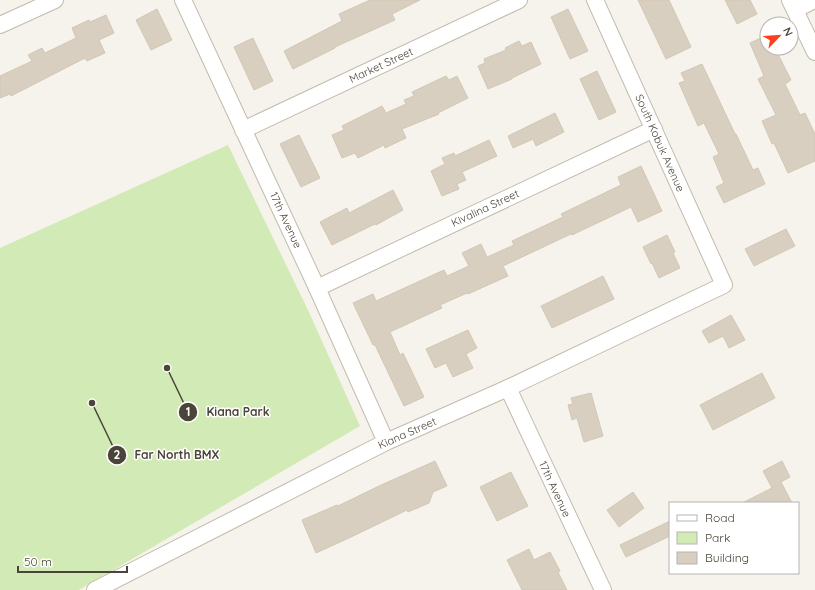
<svg xmlns="http://www.w3.org/2000/svg" width="815" height="590" viewBox="0 0 815 590" font-family="Quicksand,sans-serif">
  <rect width="100%" height="100%" fill="#f6f3ec"/>
  <path fill="#d2eab5" d="M228 145 308 310 360 426 79 590H0V248Z"/>
  <g fill="#d8cfc1" stroke="#d3c7b4">
    <path d="M370 0H420L392 14 395 20 335 47V48L293 69 284 51 342 21 339 14Z"/>
    <path d="M638 0H669L691 47 666 59Z"/>
    <path d="M725 0H750L757 14 737 24Z"/>
    <path d="M157 9 172 40 151 50 136 20Z"/>
    <path d="M568 9 588 51 570 59 551 17Z"/>
    <path d="M106 15 114 33 99 40 105 53 87 61 85 58 11 96 10 94 0 98V76L32 61 28 55 42 48 45 53 76 38 72 28 89 20 90 22Z"/>
    <path d="M767 35V48H775L791 80 785 84 800 115 805 113 815 134V161L788 173 774 143 772 144 762 121 776 115 758 79 764 76 750 43Z"/>
    <path d="M253 38 273 81 254 90 234 47Z"/>
    <path d="M519 41 522 46 531 42 541 64 512 78V79L488 89 478 66 485 63 484 59 506 50 505 48Z"/>
    <path d="M702 64 735 134H736L753 170 758 168 765 184 724 203 716 187 724 183 713 157 719 154 704 123 698 126 679 83 685 81 681 73Z"/>
    <path d="M597 71 616 112 599 120 580 79Z"/>
    <path d="M446 76 449 80 457 76 468 98 438 113 439 114 402 129 406 138 385 148 384 145 358 158 355 153 342 158 332 135 344 130 342 126 382 106 386 113 406 104 404 100 414 96 412 92Z"/>
    <path d="M555 113 564 132 536 146 533 139 513 148 508 136Z"/>
    <path d="M299 135 320 178 301 187 280 144Z"/>
    <path d="M489 140 497 156 462 172 466 180 457 184 459 189 442 196 431 171 445 164 442 158 454 153 455 156Z"/>
    <path d="M641 166 662 211 638 222 631 207 572 235 571 234 503 266 508 276 468 294 467 293 440 305 442 308 390 332 400 355 403 353 424 397 404 406 375 345H373L353 303 373 294 376 301 444 270 447 276 469 266 462 253 481 244 487 257 514 245 512 241 563 217 561 214 621 185 618 177Z"/>
    <path d="M393 190 403 210 376 225 375 224 332 245 320 222 347 208 349 213Z"/>
    <path d="M786 229 795 246 754 266 745 249Z"/>
    <path d="M667 235 675 252 673 253 680 268 659 278 652 263 651 264 643 247Z"/>
    <path d="M603 276 614 299 552 328 541 306Z"/>
    <path d="M731 315 745 340 729 348 723 336 709 343 702 331Z"/>
    <path d="M468 330 477 348 466 354 473 368 453 377 446 363 435 368 426 349Z"/>
    <path d="M762 373 775 398 713 430 700 405Z"/>
    <path d="M591 393 603 436 584 442 577 418 572 420 568 405 573 404 571 398Z"/>
    <path d="M435 461 447 486 433 492 429 503 408 512 407 510 351 537 316 553 302 520 337 505 338 506 379 486Z"/>
    <path d="M782 461 790 477 781 482 792 503H742L772 488 763 471Z"/>
    <path d="M511 472 528 506 497 521 480 487Z"/>
    <path d="M633 492 644 508 619 527 607 510Z"/>
    <path d="M670 521V536L626 557 620 545Z"/>
    <path d="M529 549 534 560 550 552 560 571 558 572 567 590H522L507 560Z"/>
  </g>
  <g fill="none" stroke-linecap="round" stroke-linejoin="round">
    <g stroke="#c2bbae" stroke-width="18">
      <g id="street">
        <path d="M183 0 317 288 386 442"/>
        <path d="M790 0 815 52"/>
        <path d="M795 10 814 0"/>
        <path d="M0 25 55 0"/>
        <path d="M243 130 519 0"/>
        <path d="M317 288 654 129"/>
        <path d="M508 388 603 590"/>
        <path d="M95 590 386 442 508 388 724 285 595 0"/>
      </g>
    </g>
    <use href="#street" stroke="#fff" stroke-width="16"/>
  </g>
  <g text-anchor="middle" dominant-baseline="central" stroke-width="3" stroke-linejoin="round" paint-order="stroke">
    <g font-size="11" fill="#4b4439" stroke="#fff">
      <text transform="translate(381 65) rotate(-25)">Market Street</text>
      <text transform="translate(660 143) rotate(66)">South Kobuk Avenue</text>
      <text transform="translate(485 208) rotate(-25)">Kivalina Street</text>
      <text transform="translate(286 220) rotate(65)">17th Avenue</text>
      <text transform="translate(407 433) rotate(-24)">Kiana Street</text>
      <text transform="translate(555 489) rotate(65)">17th Avenue</text>
    </g>
  </g>
  <path fill="none" stroke="#4b4439" stroke-width="1.5" d="M167 368L188 412M92 403L117 455"/>
  <g fill="#4b4439" stroke="#fff" stroke-width="1.5">
    <circle cx="167" cy="368" r="4"/>
    <circle cx="92" cy="403" r="4"/>
    <circle cx="188" cy="412" r="10"/>
    <circle cx="117" cy="455" r="10"/>
  </g>
  <g font-size="12" text-anchor="middle" font-weight="bold" fill="#fff">
    <text x="188" y="416">1</text>
    <text x="117" y="459">2</text>
  </g>
  <g font-size="12" text-anchor="middle" font-weight="bold" fill="#4b4439" stroke="#fff" stroke-width="3" stroke-linejoin="round" paint-order="stroke">
    <text x="238" y="416">Kiana Park</text>
    <text x="177" y="459">Far North BMX</text>
  </g>
  <rect x="669" y="502" width="130" height="72" fill="#ffffff" stroke="#b7b4b0"/>
  <rect x="677" y="515" width="20" height="6" fill="#ffffff" stroke="#b7b4b0"/>
  <text x="705" y="522" font-size="12" fill="#4b4439">Road</text>
  <rect x="677" y="532" width="20" height="12" fill="#d2eab5" stroke="#b7b4b0"/>
  <text x="705" y="542" font-size="12" fill="#4b4439">Park</text>
  <rect x="677" y="552" width="20" height="12" fill="#d8cfc1" stroke="#b7b4b0"/>
  <text x="705" y="562" font-size="12" fill="#4b4439">Building</text>
  <g transform="translate(779 36) rotate(65)"><circle r="19" fill="#ffffff" stroke="#b7b4b0"/>
  <path d="M0-3L7 15L0 10L-7 15Z" fill="#fc3f1d"/>
  <text y="-6" font-size="11" font-weight="bold" text-anchor="middle" fill="#4b4439">N</text>
  </g>
  <path d="M18 566v6h109v-6" fill="none" stroke="#4b4439" stroke-width="2"/>
  <text x="24" y="566" font-size="12" fill="#4b4439" stroke="#ffffff" stroke-width="3" paint-order="stroke">50 m</text>
</svg>
